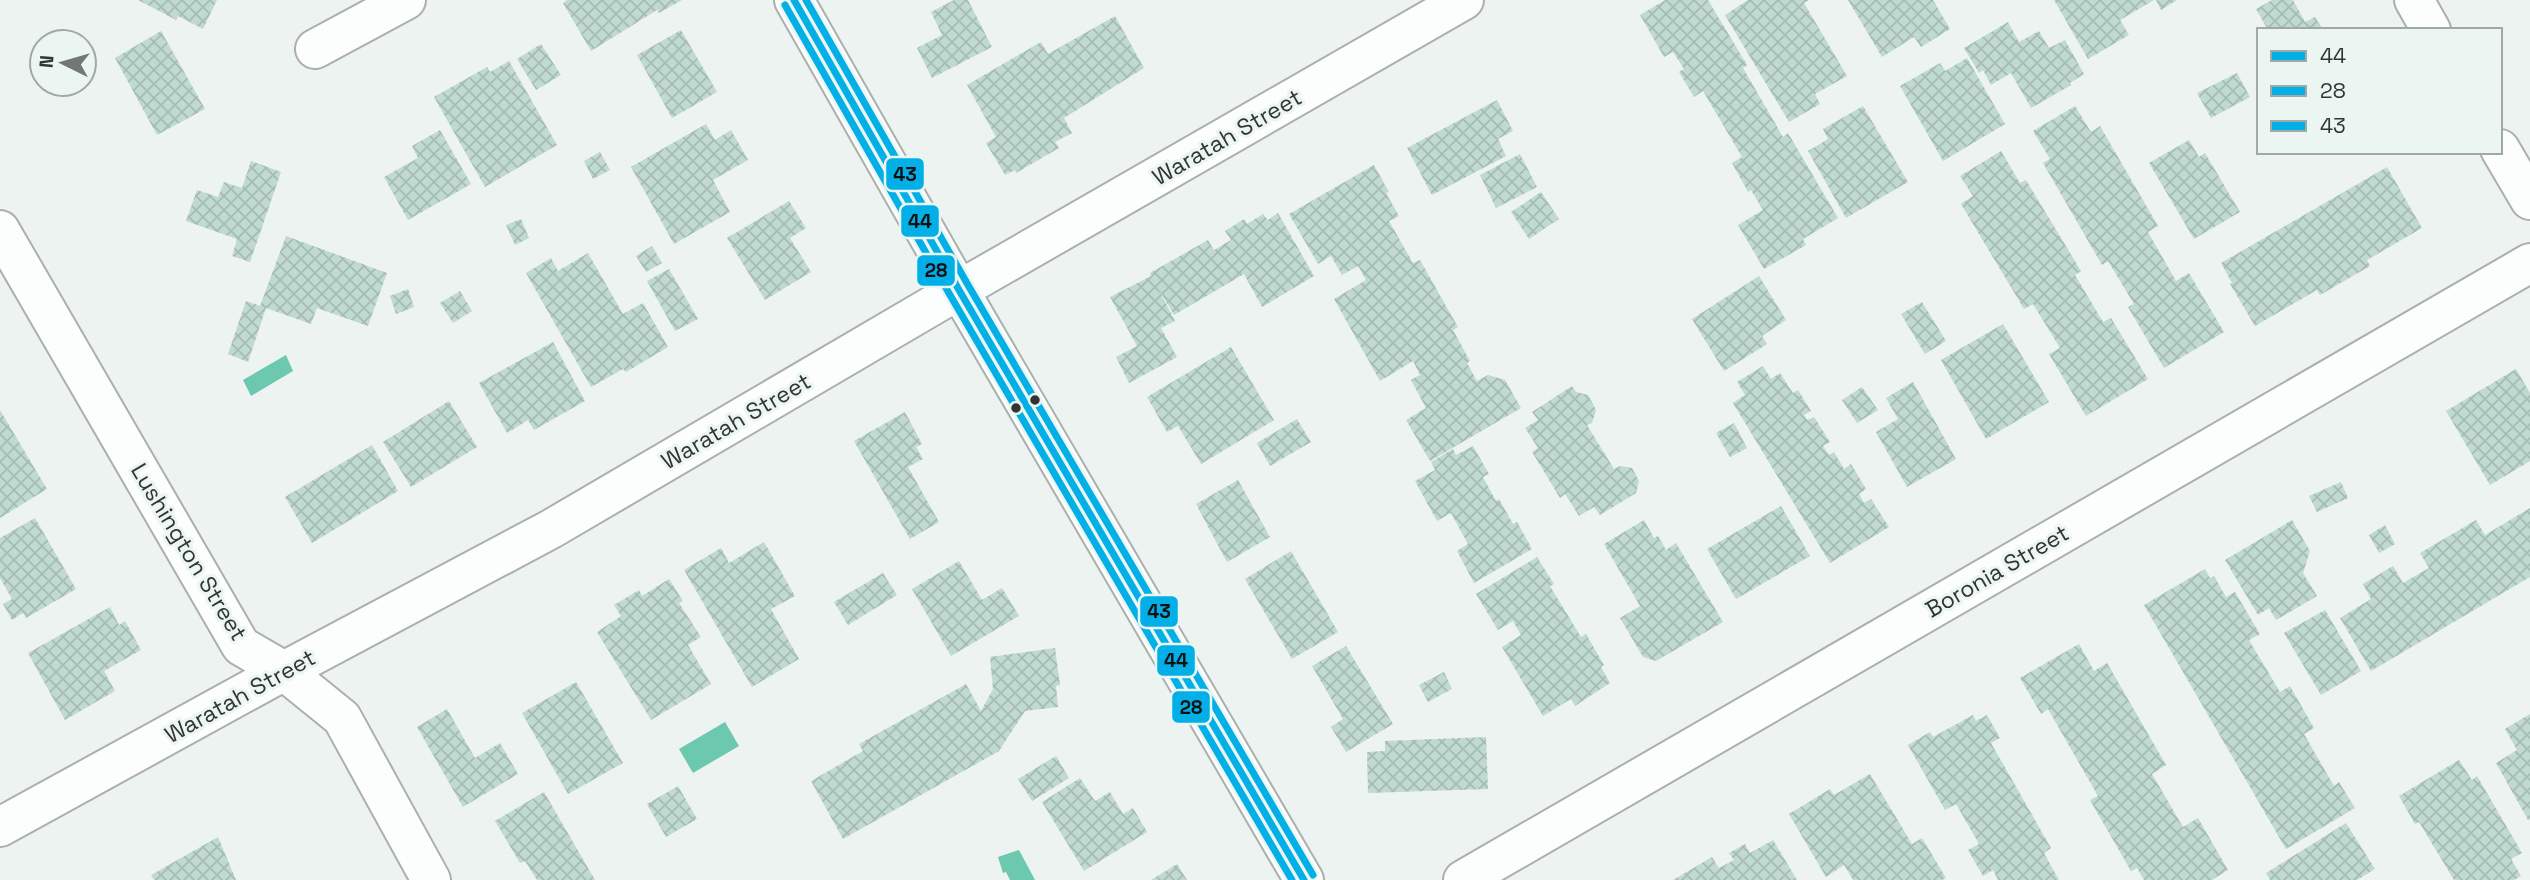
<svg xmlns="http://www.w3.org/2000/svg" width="2530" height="880" viewBox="0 0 2530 880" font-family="'Space Grotesk',sans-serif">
  <defs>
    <pattern id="building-cross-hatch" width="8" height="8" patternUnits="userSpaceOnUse" patternTransform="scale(1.75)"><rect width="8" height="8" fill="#c0dad2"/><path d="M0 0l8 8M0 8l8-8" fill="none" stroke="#a5bcb5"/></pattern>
  </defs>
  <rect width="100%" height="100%" fill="#edf3f0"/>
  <g fill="#6cc8af">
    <path d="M286 355 293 371 251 396 243 380Z"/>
    <path d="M725 722 739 746 693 773 679 749Z"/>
    <path d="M1019 850 1035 880H1010L1006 872 1003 873 998 857Z"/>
  </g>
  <g fill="url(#building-cross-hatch)">
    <path d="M138 0H217L203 29 178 16 176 20Z"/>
    <path d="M567 0H682L659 13 657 10 591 51 563 3Z"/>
    <path d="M954 0H968L992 47 932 78 917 48 942 35 931 12Z"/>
    <path d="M1665 0H1708L1747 65 1743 68 1783 137 1788 133 1838 218 1803 239 1806 245 1764 269 1738 225 1763 210 1751 190 1748 192 1732 163 1742 157 1703 91 1694 97 1679 72 1684 69 1673 52 1664 57 1640 15Z"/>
    <path d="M1748 0H1809L1804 3 1847 76 1815 94 1820 104 1789 122 1725 15Z"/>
    <path d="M1848 0H1933L1950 29 1921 47 1914 37 1882 57Z"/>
    <path d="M2054 0H2154L2120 20 2129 35 2088 59Z"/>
    <path d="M2156 0H2177L2161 10Z"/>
    <path d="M2272 0H2293L2305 22 2315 17 2323 30H2268L2256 9Z"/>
    <path d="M1115 16 1144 68 1064 118 1072 133 1055 142 1059 148 1016 173 1015 170 1005 175 986 143 996 137 967 85 1041 42 1048 54Z"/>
    <path d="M2008 22 2019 42 2039 31 2049 48 2065 40 2084 74 2070 83 2071 85 2031 108 2011 73 1991 85 1983 70 1979 73 1964 48Z"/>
    <path d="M681 30 717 92 672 118 637 55Z"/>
    <path d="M161 31 205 109 157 135 115 58Z"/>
    <path d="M541 44 561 75 536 90 517 59Z"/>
    <path d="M1967 58 2005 124 1943 161 1900 86 1940 63 1945 71Z"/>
    <path d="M509 61 557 145 485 187 434 97 487 67 490 72Z"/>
    <path d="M2237 73 2250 97 2211 118 2197 93Z"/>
    <path d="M1497 100 1513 131 1498 139 1506 156 1432 195 1407 148Z"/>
    <path d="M1863 106 1908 182 1846 218 1808 151 1828 139 1823 129Z"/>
    <path d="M2075 106 2091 132 2100 126 2158 226 2148 232 2176 281 2189 273 2224 332 2164 368 2128 307 2134 304 2108 261 2102 265 2043 163 2050 159 2033 131Z"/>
    <path d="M706 124 715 140 731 130 748 160 713 180 730 212 674 244 631 167Z"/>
    <path d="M440 130 471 184 408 220 384 177 418 158 412 146Z"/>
    <path d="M2189 140 2199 157 2205 153 2240 212 2194 239 2149 163Z"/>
    <path d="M2001 151 2020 183 2026 180 2081 271 2075 275 2103 322 2111 318 2148 379 2086 416 2049 354 2060 348 2033 304 2024 309 1961 204 1973 196 1960 176Z"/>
    <path d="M600 152 610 170 593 179 584 161Z"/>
    <path d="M1520 154 1537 187 1496 208 1480 175Z"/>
    <path d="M251 161 281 172 250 262 232 256 237 239 186 221 197 190 218 197 224 182 242 188Z"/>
    <path d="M1374 165 1389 192 1386 193 1399 216 1389 221 1413 263 1420 260 1458 327 1453 330 1470 361 1467 363 1477 381 1488 375 1505 380 1521 408 1430 461 1406 420 1426 408 1411 380 1420 375 1413 361 1380 381 1334 299 1366 280 1358 266 1342 275 1331 256 1318 264 1289 214Z"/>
    <path d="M2387 167 2422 228 2367 260 2370 266 2320 295 2317 290 2255 326 2230 284 2232 283 2221 263Z"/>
    <path d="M1541 192 1559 219 1529 239 1511 212Z"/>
    <path d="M789 201 806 228 790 238 811 272 765 300 727 238Z"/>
    <path d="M1278 213 1314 276 1262 307 1244 274 1174 315 1158 288 1175 321 1161 328 1177 357 1129 383 1116 357 1137 346 1110 297 1151 276 1150 273 1208 240 1214 250 1231 240 1225 231 1244 219 1247 224 1263 214 1268 220Z"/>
    <path d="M521 219 529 238 515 245 506 225Z"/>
    <path d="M286 236 387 273 368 326 317 308 311 324 266 308 248 362 228 354 246 301 260 306Z"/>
    <path d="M652 246 662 263 646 272 636 256Z"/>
    <path d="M588 253 623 314 643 303 668 347 626 372 623 369 591 387 526 273 551 258 558 271Z"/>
    <path d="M669 269 698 319 675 331 647 281Z"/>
    <path d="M1759 276 1786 320 1762 336 1767 344 1724 371 1692 319Z"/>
    <path d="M408 289 414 307 396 314 390 296Z"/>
    <path d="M460 291 472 311 453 323 440 303Z"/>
    <path d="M1922 302 1946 341 1925 354 1901 314Z"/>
    <path d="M2003 324 2049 402 1986 439 1941 360Z"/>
    <path d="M553 342 585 401 534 430 528 420 507 433 479 383Z"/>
    <path d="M1231 347 1274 420 1201 464 1178 426 1167 432 1147 397Z"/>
    <path d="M1763 366 1771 379 1780 373 1793 393 1798 390 1811 411 1804 415 1807 420 1814 417 1830 442 1823 446 1829 455 1834 452 1844 469 1851 464 1866 489 1859 494 1864 503 1871 499 1889 527 1830 563 1733 403 1745 395 1737 382Z"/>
    <path d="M2516 369 2530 393V461L2490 485 2446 411Z"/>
    <path d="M1913 382 1956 459 1907 487 1876 432 1898 419 1886 398Z"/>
    <path d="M1572 386 1576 392 1588 395 1596 410 1592 423 1587 425 1614 469 1620 466 1632 468 1639 481 1636 493 1600 515 1594 507 1579 516 1565 494 1560 498 1532 452 1538 448 1525 428 1538 420 1532 412Z"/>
    <path d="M1862 387 1878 410 1857 423 1842 400Z"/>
    <path d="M449 401 477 447 411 487 383 442Z"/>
    <path d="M0 410 47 489 0 518Z"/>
    <path d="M905 412 922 444 916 447 923 459 908 467 939 522 910 539 854 441Z"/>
    <path d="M1297 419 1311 442 1270 466 1257 443Z"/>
    <path d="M1734 423 1747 448 1730 457 1716 433Z"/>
    <path d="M372 445 398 491 312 543 285 497Z"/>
    <path d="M1473 446 1489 474 1483 477 1496 501 1499 499 1513 524 1517 522 1532 549 1474 583 1457 551 1468 544 1451 513 1437 521 1415 481 1435 470 1431 462 1453 449 1456 455Z"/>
    <path d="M1238 480 1270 537 1227 562 1196 504Z"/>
    <path d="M2341 482 2348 498 2317 512 2309 496Z"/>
    <path d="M1781 506 1810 556 1736 599 1707 549Z"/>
    <path d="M2530 508V577L2371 671 2340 618 2371 599 2363 584 2393 566 2403 583 2429 568 2420 553 2476 520 2485 535Z"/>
    <path d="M35 518 76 589 26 618 23 613 12 620 3 604 12 599 0 578V538Z"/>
    <path d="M1644 520 1654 538 1658 536 1666 550 1676 543 1723 622 1656 661 1643 657 1620 618 1640 606 1604 544Z"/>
    <path d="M2292 520 2310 551 2303 573 2317 596 2276 620 2269 608 2258 615 2225 560Z"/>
    <path d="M2385 525 2395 544 2379 553 2369 535Z"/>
    <path d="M764 542 795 596 771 609 799 659 752 687 684 570 721 548 729 563Z"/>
    <path d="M1291 551 1338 632 1292 659 1245 579Z"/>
    <path d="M1537 557 1554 584 1550 586 1581 637 1586 634 1604 665 1601 667 1610 683 1575 706 1571 699 1543 716 1502 647 1521 635 1513 621 1498 630 1476 594Z"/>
    <path d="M959 561 982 600 1002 588 1019 616 951 656 912 589Z"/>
    <path d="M2205 569 2210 578 2214 576 2226 597 2235 592 2260 634 2249 640 2280 692 2290 686 2314 728 2304 734 2334 786 2339 782 2355 808 2286 849 2144 605Z"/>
    <path d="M883 573 897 595 848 625 834 602Z"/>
    <path d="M669 579 683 601 679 603 701 637 688 645 711 684 651 720 597 632 621 616 614 605 639 590 642 596Z"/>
    <path d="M110 607 119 625 125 621 141 650 104 671 115 691 65 720 28 653Z"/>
    <path d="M2325 610 2361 671 2321 695 2284 633Z"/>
    <path d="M2079 644 2094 671 2107 663 2166 765 2152 774 2183 827 2198 818 2228 870 2212 880H2144L2137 868 2131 871 2090 800 2098 796 2048 709 2041 714 2020 678Z"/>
    <path d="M1346 646 1393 724 1346 752 1331 727 1343 719 1312 666Z"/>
    <path d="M1055 648 1060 685 1056 686 1058 707 1025 711 999 751 843 839 811 781 863 751 859 744 966 684 981 711 993 689 990 657Z"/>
    <path d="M1444 672 1452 689 1428 702 1419 685Z"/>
    <path d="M576 682 623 763 568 794 522 713Z"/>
    <path d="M447 709 475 758 500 743 518 774 463 807 417 727Z"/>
    <path d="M2530 714V819L2528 820 2496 763 2517 750 2505 729Z"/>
    <path d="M1973 715 1976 721 1987 715 2000 738 1991 743 2051 848 2044 853 2059 880H1998L1993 870 1983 876 1968 850 1979 844 1956 804 1945 810 1908 745 1930 732 1933 737Z"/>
    <path d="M1486 737 1488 789 1368 793 1367 752 1385 751V741Z"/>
    <path d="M1056 756 1069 778 1032 801 1018 779Z"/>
    <path d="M2459 760 2472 780 2477 776 2522 853 2511 859 2521 876 2514 880H2454L2419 822 2415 824 2399 796Z"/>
    <path d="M1870 774 1912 844 1922 838 1946 878 1942 880H1853L1844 865 1826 877 1789 814 1830 789 1834 795Z"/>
    <path d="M1080 778 1095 801 1110 792 1123 814 1133 808 1147 832 1084 871 1042 802Z"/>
    <path d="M678 786 697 819 666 837 647 804Z"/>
    <path d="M544 792 595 880H537L525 861 520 863 495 821Z"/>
    <path d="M2346 823 2375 869 2357 880H2270L2266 873Z"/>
    <path d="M218 837 236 880H154L151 875Z"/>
    <path d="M1773 840 1797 880H1673L1712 857 1719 868 1734 860 1729 853 1745 844 1750 853Z"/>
    <path d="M1177 864 1187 880H1151Z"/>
  </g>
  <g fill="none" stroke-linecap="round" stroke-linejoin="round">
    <g stroke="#abafad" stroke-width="42">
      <g id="minor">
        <path d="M794 0 959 290 1304 880"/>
        <path d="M2414 0 2431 30"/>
        <path d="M315 49 406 0"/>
        <path d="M2500 149 2530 200"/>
        <path d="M0 230 241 646 284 671 342 718 431 880"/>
        <path d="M0 827 284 671 551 529 959 290 1464 0"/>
        <path d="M1463 880 2530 263"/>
      </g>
    </g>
    <use href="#minor" stroke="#fcfdfd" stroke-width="38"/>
    <g stroke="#ebf5f1" stroke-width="12">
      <path id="bus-1" d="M794 0 959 290 1304 880"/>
    </g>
    <g stroke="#ebf5f1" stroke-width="12">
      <path id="bus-2" d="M785 5 950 295 1292 880"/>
    </g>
    <g stroke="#ebf5f1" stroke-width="12">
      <path id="bus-3" d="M806 0 968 285 1313 875"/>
    </g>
    <use href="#bus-1" stroke="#02afe6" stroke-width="7"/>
    <use href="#bus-2" stroke="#02afe6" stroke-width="7"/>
    <use href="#bus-3" stroke="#02afe6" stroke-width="7"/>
  </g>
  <g fill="#313533" stroke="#ebf5f1" stroke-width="2.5">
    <circle cx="1035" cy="400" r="6"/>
    <circle cx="1016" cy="408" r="6"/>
  </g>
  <g text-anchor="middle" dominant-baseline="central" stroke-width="6" stroke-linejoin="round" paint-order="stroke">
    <g font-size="23" fill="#313533" stroke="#ebf5f1">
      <text transform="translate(1227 137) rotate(-30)">Waratah Street</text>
      <text transform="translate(736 421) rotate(-30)">Waratah Street</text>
      <text transform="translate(189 552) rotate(59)">Lushington Street</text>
      <text transform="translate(1997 571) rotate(-30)">Boronia Street</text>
      <text transform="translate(240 696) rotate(-29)">Waratah Street</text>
    </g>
  </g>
  <g stroke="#ebf5f1" stroke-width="2.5">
    <rect x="885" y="157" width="40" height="34" rx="7" fill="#02afe6"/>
    <rect x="900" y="204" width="40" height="34" rx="7" fill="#02afe6"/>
    <rect x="916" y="254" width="40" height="33" rx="7" fill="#02afe6"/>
    <rect x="1139" y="595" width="40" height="33" rx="7" fill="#02afe6"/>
    <rect x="1156" y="644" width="40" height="33" rx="7" fill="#02afe6"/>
    <rect x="1171" y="690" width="40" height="34" rx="7" fill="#02afe6"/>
  </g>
  <g font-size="19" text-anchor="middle" font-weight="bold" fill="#111">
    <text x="905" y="181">43</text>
    <text x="920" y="228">44</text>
    <text x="936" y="277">28</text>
    <text x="1159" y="618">43</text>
    <text x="1176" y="667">44</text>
    <text x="1191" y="714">28</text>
  </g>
  <rect x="2257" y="28" width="245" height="126" fill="#ebf5f1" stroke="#a1a8a5" stroke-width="2"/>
  <rect x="2271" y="51" width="35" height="10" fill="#02afe6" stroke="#a1a8a5" stroke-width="2"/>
  <text x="2320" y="63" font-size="21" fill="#313533">44</text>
  <rect x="2271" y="86" width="35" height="10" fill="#02afe6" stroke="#a1a8a5" stroke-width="2"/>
  <text x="2320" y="98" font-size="21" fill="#313533">28</text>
  <rect x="2271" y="121" width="35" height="10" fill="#02afe6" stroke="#a1a8a5" stroke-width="2"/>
  <text x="2320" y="133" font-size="21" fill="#313533">43</text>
  <g transform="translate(63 63) rotate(275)"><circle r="33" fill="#ebf5f1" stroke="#a1a8a5" stroke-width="2"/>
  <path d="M0-5L12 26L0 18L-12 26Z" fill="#737875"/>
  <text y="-10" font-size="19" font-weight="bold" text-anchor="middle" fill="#313533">N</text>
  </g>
</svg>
